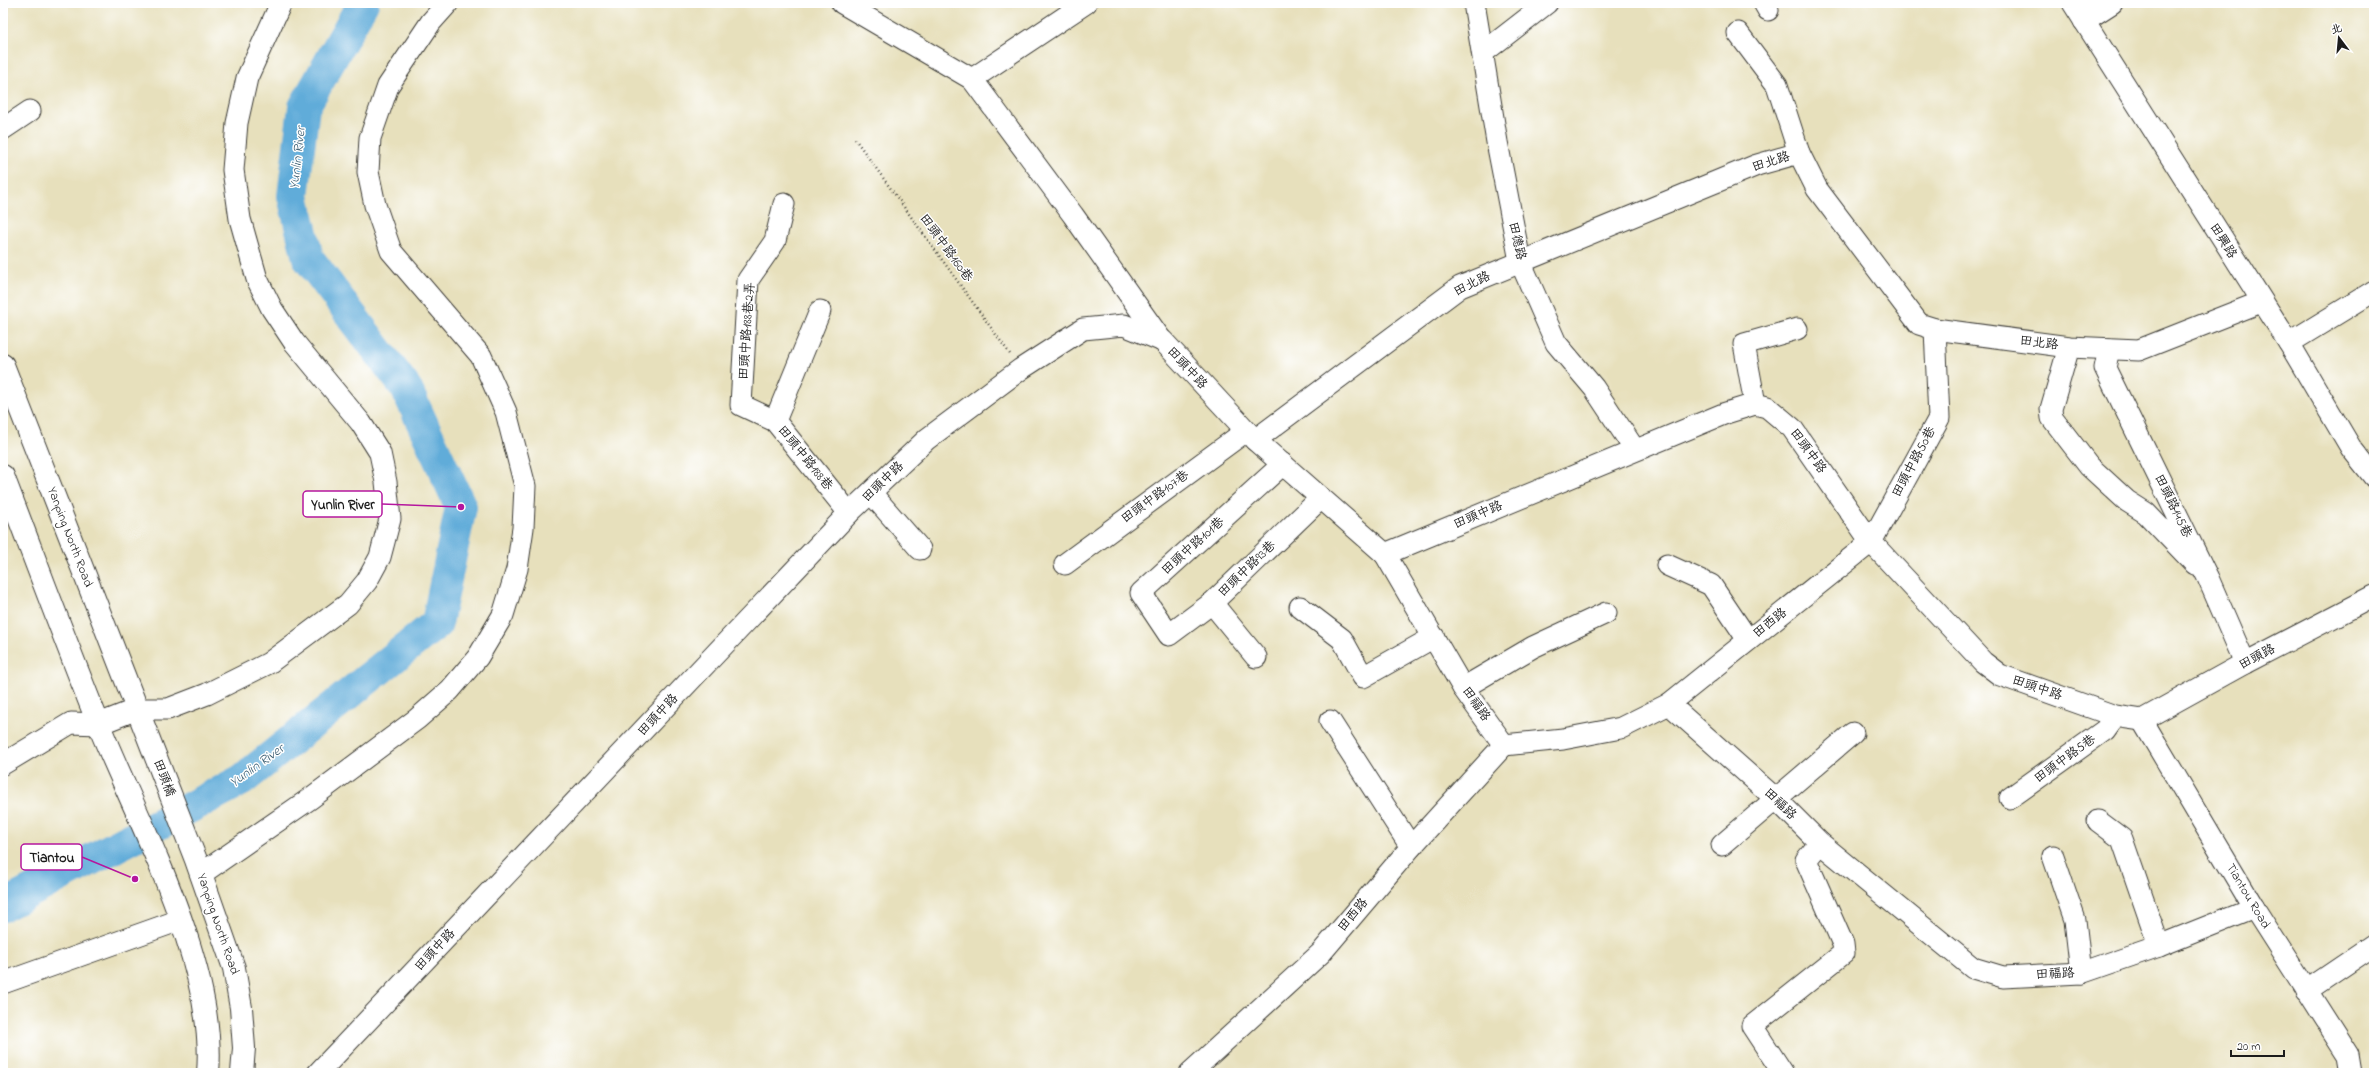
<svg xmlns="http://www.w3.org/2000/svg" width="2377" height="1076" viewBox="0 0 2377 1076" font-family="'Indie Flower','LXGW WenKai TC',sans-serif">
  <rect width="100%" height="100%" fill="#fff"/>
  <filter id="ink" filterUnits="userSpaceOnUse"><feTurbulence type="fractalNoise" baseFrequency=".025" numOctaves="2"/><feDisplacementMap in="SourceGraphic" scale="8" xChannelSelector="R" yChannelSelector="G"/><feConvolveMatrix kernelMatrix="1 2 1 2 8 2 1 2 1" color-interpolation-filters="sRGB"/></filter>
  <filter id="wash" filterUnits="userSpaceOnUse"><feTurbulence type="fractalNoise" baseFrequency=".012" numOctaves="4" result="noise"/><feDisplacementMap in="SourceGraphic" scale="16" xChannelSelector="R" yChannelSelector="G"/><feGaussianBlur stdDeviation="0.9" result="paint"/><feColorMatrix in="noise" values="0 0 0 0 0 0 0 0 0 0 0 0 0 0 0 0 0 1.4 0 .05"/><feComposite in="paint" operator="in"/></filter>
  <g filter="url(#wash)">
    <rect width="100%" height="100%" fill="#e7e0bc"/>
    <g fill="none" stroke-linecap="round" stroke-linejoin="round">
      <path stroke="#60acd9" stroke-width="32" d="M3 906 242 780 437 623 461 507 406 388 308 258 293 196 304 107 363 3"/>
    </g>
  </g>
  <g filter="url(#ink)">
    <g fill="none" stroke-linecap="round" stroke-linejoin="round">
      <g stroke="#3a3934" stroke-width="23">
        <g id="minor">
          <path d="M842 3 972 79 1086 3"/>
          <path d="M1474 3 1497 142 1520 261 1556 343 1594 388 1635 450"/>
          <path d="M1764 3 1768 10"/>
          <path d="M2073 3 2289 343 2351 448 2374 477"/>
          <path d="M2084 21 2112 3"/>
          <path d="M1738 33 1777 85 1799 153"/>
          <path d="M1484 52 1547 3"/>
          <path d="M972 79 1073 215 1162 341"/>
          <path d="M3 129 30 111"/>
          <path d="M784 204 775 241 748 280 741 405 775 421 849 513"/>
          <path d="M2289 343 2374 291"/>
          <path d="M2069 347 2051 409 2052 418 2089 466 2127 501 2146 513 2195 564"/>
          <path d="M2109 349 2105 368 2208 578 2245 663"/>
          <path d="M1755 404 1744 344 1797 329"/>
          <path d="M775 421 820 311"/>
          <path d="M1255 440 1460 287 1757 165 1799 153 1817 189 1919 324 1935 329 2069 347 2139 350 2261 302"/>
          <path d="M1283 464 1141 593 1169 635 1212 603 1321 498"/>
          <path d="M871 493 920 549"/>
          <path d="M1385 554 1463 688 1504 745 1563 739 1621 728 1669 704 1871 542 1939 418 1935 329"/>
          <path d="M1065 564 1246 431"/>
          <path d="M1667 565 1711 585 1748 640"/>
          <path d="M1212 603 1256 657"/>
          <path d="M1300 607 1342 639 1363 677 1434 637"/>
          <path d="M1463 688 1533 647 1606 613"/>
          <path d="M1669 704 1776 799 1820 843 1973 968 2003 977 2081 973 2159 946 2254 908"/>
          <path d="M2142 720 2254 908 2348 1055 2351 1073"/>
          <path d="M2142 720 2245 663 2374 596"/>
          <path d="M1330 721 1411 847"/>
          <path d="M3 764 71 723 99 724 137 709H168L207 694 269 663 348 604 367 581 380 557 390 519 386 482 380 453 361 423 294 342 272 309 257 279 240 219 233 170 237 123 247 78 281 3"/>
          <path d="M2010 798 2105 730 2115 716"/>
          <path d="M2098 821 2122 839 2159 946"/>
          <path d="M1722 845 1853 733"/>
          <path d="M2053 856 2075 920 2081 973"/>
          <path d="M201 874 311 798 417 719 450 690 478 657 503 615 517 569 523 528 525 486 506 412 481 356 391 251 375 205 368 172 370 138 388 86 431 22 448 3"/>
          <path d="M3 983 180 920"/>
          <path d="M2306 991 2374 945"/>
          <path d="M318 1073 849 513 927 439 1021 369 1083 329 1124 325 1163 341 1255 440 1385 554 1726 413 1755 404 1767 407 1792 428 1871 542 1983 662 2000 675 2115 716 2142 720"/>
          <path d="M1190 1073 1321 953 1411 847 1504 745"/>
          <path d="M1783 1073 1752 1026 1844 953 1843 944 1806 860 1820 843"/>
        </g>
      </g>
      <g stroke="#3a3934" stroke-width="24">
        <g id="major">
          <path d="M3 365 196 860 234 968 241 1008 244 1048 242 1073"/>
          <path d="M3 476C36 562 68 649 103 735 143 831 217 968 208 1073"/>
        </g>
      </g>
      <path stroke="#3a3934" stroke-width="2.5" stroke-dasharray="1 3" stroke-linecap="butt" d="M855 139 1010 354"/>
      <use href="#minor" stroke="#fff" stroke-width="21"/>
      <use href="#major" stroke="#fff" stroke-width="22"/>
    </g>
  </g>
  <g text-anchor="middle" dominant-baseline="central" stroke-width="3" stroke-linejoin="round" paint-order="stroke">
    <g font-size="13" fill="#1c1c1c" stroke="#fff">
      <text transform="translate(1771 162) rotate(-18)">田北路</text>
      <text transform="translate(1517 241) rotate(77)">田德路</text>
      <text transform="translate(2223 241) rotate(58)">田興路</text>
      <text transform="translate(946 248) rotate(54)">田頭中路160巷</text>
      <text transform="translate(1472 284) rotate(-27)">田北路</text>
      <text transform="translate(747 331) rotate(-86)">田頭中路188巷2弄</text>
      <text transform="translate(2039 343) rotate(7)">田北路</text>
      <text transform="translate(1187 368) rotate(47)">田頭中路</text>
      <text transform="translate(1808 451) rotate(54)">田頭中路</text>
      <text transform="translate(805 458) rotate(51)">田頭中路188巷</text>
      <text transform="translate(1914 462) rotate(-62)">田頭中路50巷</text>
      <text transform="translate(883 482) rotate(-44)">田頭中路</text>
      <text transform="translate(1155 497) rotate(-36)">田頭中路107巷</text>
      <text transform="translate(2173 506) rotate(64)">田頭路145巷</text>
      <text transform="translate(1478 515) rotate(-23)">田頭中路</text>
      <text transform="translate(70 537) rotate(69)">Yanping North Road</text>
      <text transform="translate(1193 546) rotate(-42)">田頭中路101巷</text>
      <text transform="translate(1247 569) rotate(-44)">田頭中路93巷</text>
      <text transform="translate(1770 623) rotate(-39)">田西路</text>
      <text transform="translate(2257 657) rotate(-28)">田頭路</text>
      <text transform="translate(2037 688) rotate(19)">田頭中路</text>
      <text transform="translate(1476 704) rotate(55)">田福路</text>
      <text transform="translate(658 715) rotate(-47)">田頭中路</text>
      <text transform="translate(2065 759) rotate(-36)">田頭中路5巷</text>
      <text transform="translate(164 778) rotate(69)">田頭橋</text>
      <text transform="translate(1780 804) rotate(44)">田福路</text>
      <text transform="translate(2248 896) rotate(59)">Tiantou Road</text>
      <text transform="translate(1353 915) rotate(-50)">田西路</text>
      <text transform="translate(218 924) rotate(71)">Yanping North Road</text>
      <text transform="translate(435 950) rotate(-47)">田頭中路</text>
      <text transform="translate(2055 974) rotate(-3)">田福路</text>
    </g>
    <g font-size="14" font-style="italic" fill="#3b5d71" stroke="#fff">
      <text transform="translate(298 158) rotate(-84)">Yunlin River</text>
      <text transform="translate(257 766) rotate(-36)">Yunlin River</text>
    </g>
  </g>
  <path fill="none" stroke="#b5179e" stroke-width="1.5" d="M461 507L382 504M135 879L82 857"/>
  <g fill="#b5179e" stroke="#fff" stroke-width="1.5">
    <circle cx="461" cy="507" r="4"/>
    <circle cx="135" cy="879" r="4"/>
  </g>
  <g fill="#fff" stroke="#b5179e" stroke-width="1.5">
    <rect x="303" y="491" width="79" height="26" rx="4"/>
    <rect x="21" y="844" width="61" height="26" rx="4"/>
  </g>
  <g font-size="14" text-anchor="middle" font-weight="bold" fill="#1c1c1c">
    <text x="343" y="509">Yunlin River</text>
    <text x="52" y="862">Tiantou</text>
  </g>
  <rect width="2377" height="1076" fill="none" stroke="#fff" stroke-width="16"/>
  <g transform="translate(2339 38) rotate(344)" stroke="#ffffff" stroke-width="3" paint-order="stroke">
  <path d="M0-3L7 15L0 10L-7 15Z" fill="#1c1c1c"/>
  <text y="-6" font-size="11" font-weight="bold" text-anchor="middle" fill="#1c1c1c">北</text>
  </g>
  <path d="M2231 1050v6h53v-6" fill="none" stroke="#1c1c1c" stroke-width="2"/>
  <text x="2237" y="1050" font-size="12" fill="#1c1c1c" stroke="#ffffff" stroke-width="3" paint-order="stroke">20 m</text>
</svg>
